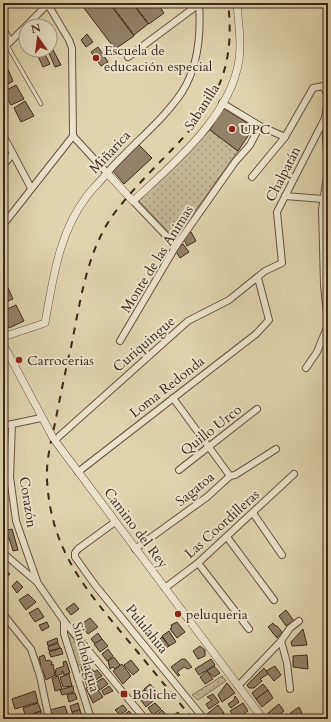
<svg xmlns="http://www.w3.org/2000/svg" width="331" height="722" viewBox="0 0 331 722" font-family="Cardo,serif">
  <defs>
    <pattern id="park-dots" width="8" height="8" patternUnits="userSpaceOnUse"><rect width="8" height="8" fill="#c5b796"/><path d="M2 2h.1M6 6h.1" fill="none" stroke="#a1957a" stroke-width="1.8" stroke-linecap="round"/></pattern>
  </defs>
  <rect width="100%" height="100%" fill="#e0d4af"/>
  <filter id="stains"><feTurbulence type="fractalNoise" baseFrequency=".005" numOctaves="4"/><feColorMatrix values="0 0 0 0 .2 0 0 0 0 .09 0 0 0 0 .02 0 0 0 .5 -.17"/></filter>
  <radialGradient id="worn" r=".72"><stop offset=".6" stop-color="#630" stop-opacity="0"/><stop offset="1" stop-color="#630" stop-opacity=".3"/></radialGradient>
  <g fill="url(#park-dots)" stroke="#826f58">
    <path d="M210 130 238 151 175 239 139 201Z"/>
    <path d="M68 632 91 660 77 666 66 633Z"/>
    <path d="M222 676 226 681 198 700 192 695Z"/>
  </g>
  <g fill="#938168" stroke="#3f271b">
    <path d="M80 3H109L134 36 115 49Z"/>
    <path d="M110 3H132L148 24 134 35Z"/>
    <path d="M133 3H157L164 13 149 24Z"/>
    <path d="M87 34 93 42 86 47 81 40Z"/>
    <path d="M98 47 108 62 101 66 91 52Z"/>
    <path d="M52 48 61 65 55 67 48 51Z"/>
    <path d="M35 50H43L50 64 43 67Z"/>
    <path d="M6 65 13 81 3 87V67Z"/>
    <path d="M16 85 24 99 11 105 3 92Z"/>
    <path d="M25 101 34 116 21 122 14 108Z"/>
    <path d="M223 108 254 127 238 151 210 130Z"/>
    <path d="M139 145 152 158 124 184 113 171Z"/>
    <path d="M191 232 196 241 187 246 183 237Z"/>
    <path d="M183 244 189 252 180 258 175 250Z"/>
    <path d="M5 281 13 299 3 303V282Z"/>
    <path d="M16 305 24 321 9 328 3 316V311Z"/>
    <path d="M12 529 18 550 13 551 9 538 3 539V531Z"/>
    <path d="M3 568 10 574 3 580Z"/>
    <path d="M17 581 23 587 17 593 12 586Z"/>
    <path d="M28 594 36 602 26 610 19 600Z"/>
    <path d="M74 603 79 609 71 615 66 609Z"/>
    <path d="M38 608 44 617 35 622 29 613Z"/>
    <path d="M286 610 294 621 286 626 279 616Z"/>
    <path d="M90 618 98 627 88 634 82 627 85 625 83 623Z"/>
    <path d="M47 622 49 627 42 631 39 625Z"/>
    <path d="M177 622 185 632 177 638 170 629 172 628 171 625Z"/>
    <path d="M273 623 274 625 277 626 282 632 277 638 268 627Z"/>
    <path d="M303 629 307 645 292 646 291 642Z"/>
    <path d="M169 631 176 642 169 646 162 636Z"/>
    <path d="M98 633 102 639 95 644 91 639Z"/>
    <path d="M162 637 169 646 160 652 155 644Z"/>
    <path d="M57 638 58 642 48 646 47 642Z"/>
    <path d="M102 639 108 646 100 652 94 644Z"/>
    <path d="M58 643 60 648 49 651 48 647Z"/>
    <path d="M200 646 205 650V656L198 659 193 651Z"/>
    <path d="M61 648 63 654 51 657 49 652Z"/>
    <path d="M108 649 113 656 107 661 102 654Z"/>
    <path d="M44 655 46 661 49 660 52 662 51 665 53 664 55 675 46 680 43 671 39 672 38 667 41 666 39 657Z"/>
    <path d="M307 655 308 669 293 667V656Z"/>
    <path d="M114 657 120 665 115 669 113 667 110 669 108 661Z"/>
    <path d="M182 659H185L192 667 188 669 184 667 177 672 180 675 178 676 171 667Z"/>
    <path d="M211 659 215 665 199 675 195 669Z"/>
    <path d="M131 660 139 670 133 675 124 665Z"/>
    <path d="M66 661 70 673 64 675 63 671H62V674L55 676 56 669 64 666 63 662Z"/>
    <path d="M88 662 94 672 84 677 81 666Z"/>
    <path d="M122 664 131 676 123 684 113 671Z"/>
    <path d="M214 666 220 673 214 677 207 671Z"/>
    <path d="M275 666 281 675 274 681 266 671Z"/>
    <path d="M264 668 268 674 260 679 262 681 254 688H249L247 685Z"/>
    <path d="M97 670 102 676 94 681 90 674Z"/>
    <path d="M207 671 213 679 205 684 200 677Z"/>
    <path d="M69 674 72 686 63 687 60 677Z"/>
    <path d="M88 675 92 683 87 686 84 677Z"/>
    <path d="M58 676 62 689 55 691 52 678Z"/>
    <path d="M103 678 108 684 100 690 95 683Z"/>
    <path d="M227 683 235 693 222 702 218 695Z"/>
    <path d="M94 684 103 697 93 703 86 688Z"/>
    <path d="M150 684 158 693 152 698 144 689Z"/>
    <path d="M263 684 268 690 256 699 252 693Z"/>
    <path d="M73 686 74 692 62 695 60 690Z"/>
    <path d="M109 686 113 691 104 695 102 691Z"/>
    <path d="M144 690 153 701 146 707 137 695Z"/>
    <path d="M268 690 273 698 262 707 256 699Z"/>
    <path d="M35 691 38 702 15 709 12 699Z"/>
    <path d="M75 693 77 699 69 702 67 695Z"/>
    <path d="M213 694 219 702 209 709 206 704 212 700 207 697Z"/>
    <path d="M235 696 239 702 231 708 228 704 234 700Z"/>
    <path d="M38 703 41 711 17 719V718L25 715 23 708Z"/>
    <path d="M78 703 80 710 72 712 70 706Z"/>
    <path d="M155 703 161 709 153 715 148 708Z"/>
    <path d="M243 703 248 711 237 719 230 711Z"/>
    <path d="M279 704 284 711 275 719H272L268 713Z"/>
    <path d="M123 705 127 710 120 715 115 710Z"/>
    <path d="M218 705 224 713 217 719H210L207 714Z"/>
    <path d="M65 706 69 719H53L50 710Z"/>
    <path d="M299 707 302 713 300 716V719H292L289 714Z"/>
    <path d="M80 710 81 714 73 717 72 712Z"/>
    <path d="M162 710 169 718 156 719 154 717Z"/>
    <path d="M41 711 42 719H29L28 716Z"/>
    <path d="M129 711 135 718 121 719 120 718Z"/>
    <path d="M178 712 182 718 169 719V718Z"/>
  </g>
  <g fill="none" stroke-linecap="round" stroke-linejoin="round">
    <g stroke="#675240" stroke-width="4.5">
      <path id="service" d="M7 45 41 104"/>
    </g>
    <g stroke="#675240" stroke-width="8">
      <g id="minor">
        <path d="M3 29 10 41"/>
        <path d="M3 49 49 3"/>
        <path d="M128 57 199 4"/>
        <path d="M222 103 260 126 285 137"/>
        <path d="M3 135 31 188"/>
        <path d="M73 136 107 173C131 145 162 122 182 92 198 67 201 32 199 3"/>
        <path d="M3 165 13 154"/>
        <path d="M252 177 285 137 313 88 323 86 328 95"/>
        <path d="M285 196 323 199"/>
        <path d="M133 201 176 246"/>
        <path d="M3 225 73 136 72 48 69 40 47 3"/>
        <path d="M120 341 176 246 235 162 250 145 260 126"/>
        <path d="M306 368 317 352 328 325 324 285 322 209 328 170 325 118 328 100"/>
        <path d="M173 398 230 476"/>
        <path d="M12 424 10 477 16 521 37 581"/>
        <path d="M3 426 41 418"/>
        <path d="M55 440 188 321 229 300 265 271 282 263 277 212 325 118"/>
        <path d="M179 470 257 409"/>
        <path d="M78 472 256 334 269 320 258 278"/>
        <path d="M253 513 282 555"/>
        <path d="M115 522 78 549 75 553V557L95 585 204 719"/>
        <path d="M227 537 274 600"/>
        <path d="M135 549 207 497 230 476 235 475 276 449"/>
        <path d="M3 553 37 582 64 621 145 719"/>
        <path d="M198 563 249 629"/>
        <path d="M165 588 198 563 294 474"/>
        <path d="M3 614 31 649 40 676 49 719"/>
        <path d="M64 621V634L91 719"/>
        <path d="M281 641 290 628 299 621"/>
        <path d="M238 686 281 641 287 663 290 689"/>
      </g>
    </g>
    <g stroke="#675240" stroke-width="8">
      <g id="tertiary">
        <path d="M3 337 45 323C53 279 59 232 87 196 93 188 101 181 107 173L133 201C172 165 231 116 239 60 242 41 238 22 237 3"/>
        <path d="M3 344 50 432"/>
        <path d="M53 438 263 719"/>
      </g>
    </g>
    <use href="#service" stroke="#ebe3cb" stroke-width="3"/>
    <use href="#minor" stroke="#ebe3cb" stroke-width="6"/>
    <use href="#tertiary" stroke="#ebe3cb" stroke-width="7"/>
    <g stroke="#3f271b" stroke-width="2" stroke-dasharray="7 7" stroke-linecap="butt">
      <path d="M3 693 9 719"/>
      <path d="M193 719C170 692 148 664 125 637 83 586 51 549 47 480 46 461 51 441 55 423 60 398 65 372 71 347 81 299 87 245 120 206 177 135 241 108 228 3"/>
    </g>
    <g stroke="#675240" stroke-width="8" stroke-linecap="butt">
      <path id="tertiary-bridge" d="M50 432 53 438"/>
    </g>
    <use href="#tertiary-bridge" stroke="#ebe3cb" stroke-width="7"/>
  </g>
  <g fill="#8f2418" stroke="#ebe3cb" stroke-width="1.5">
    <circle cx="96" cy="58" r="4"/>
    <circle cx="232" cy="129" r="4"/>
    <circle cx="19" cy="360" r="4"/>
    <circle cx="178" cy="614" r="4"/>
    <rect x="120" y="690" width="8" height="8" rx="2"/>
  </g>
  <g text-anchor="middle" dominant-baseline="central" stroke-width="4" stroke-linejoin="round" paint-order="stroke">
    <g font-size="14" fill="#3f271b" stroke="#ebe3cb" text-anchor="start">
      <text x="104" y="50">Escuela de<tspan x="104" dy="16">educación especial</tspan></text>
      <text x="240" y="129">UPC</text>
      <text x="27" y="360">Carrocerias</text>
      <text x="186" y="614">peluqueria</text>
      <text x="132" y="694">Boliche</text>
    </g>
    <g font-size="14" fill="#3f271b" stroke="#ebe3cb">
      <text transform="translate(202 107) rotate(-57)">Sabanilla</text>
      <text transform="translate(110 152) rotate(-47)">Miñarica</text>
      <text transform="translate(283 174) rotate(-63)">Chalpatán</text>
      <text transform="translate(157 259) rotate(-58)">Monte de las Animas</text>
      <text transform="translate(144 344) rotate(-41)">Curiquingue</text>
      <text transform="translate(167 387) rotate(-38)">Loma Redonda</text>
      <text transform="translate(211 430) rotate(-38)">Quillo Urco</text>
      <text transform="translate(195 489) rotate(-39)">Sagatoa</text>
      <text transform="translate(28 502) rotate(81)">Corazón</text>
      <text transform="translate(222 524) rotate(-42)">Las Coordilleras</text>
      <text transform="translate(136 528) rotate(53)">Camino del Rey</text>
      <text transform="translate(147 629) rotate(51)">Pululahua</text>
      <text transform="translate(86 657) rotate(75)">Sincholagua</text>
    </g>
  </g>
  <rect width="331" height="722" fill="none" stroke="#e0d4af" stroke-width="16"/>
  <rect x="4" y="4" width="323" height="714" fill="none" stroke="#3f271b" stroke-width="2"/>
  <rect x="8" y="8" width="315" height="706" fill="none" stroke="#3f271b"/>
  <g transform="translate(38 38) rotate(346)"><circle r="19" fill="#ebe3cb" stroke="#a69885"/>
  <path d="M0-3L7 15L0 10L-7 15Z" fill="#8f2418"/>
  <text y="-6" font-size="11" font-weight="bold" text-anchor="middle" fill="#3f271b">N</text>
  </g>
  <rect width="100%" height="100%" filter="url(#stains)"/>
  <rect width="100%" height="100%" fill="url(#worn)"/>
</svg>
